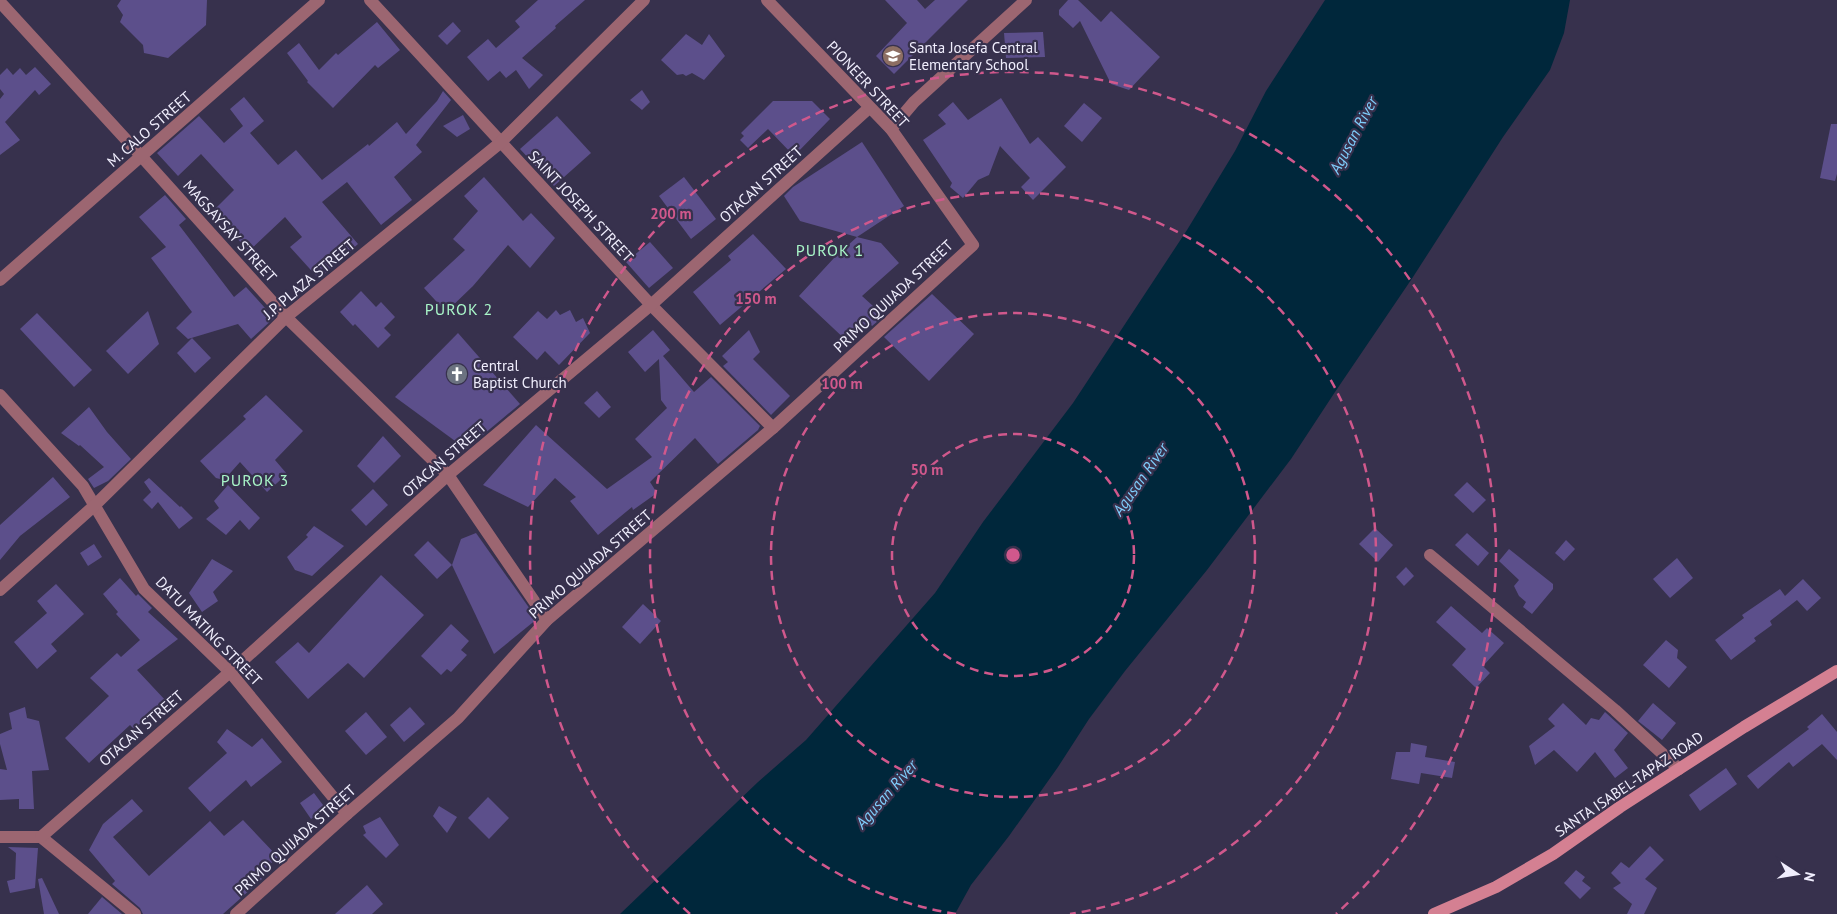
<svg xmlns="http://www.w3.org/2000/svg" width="1837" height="914" viewBox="0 0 1837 914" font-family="'PT Sans',sans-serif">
  <rect width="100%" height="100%" fill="#37314d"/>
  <path fill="#00273b" d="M1325 0H1570L1564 33 1550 70 1503 137 1413 277 1335 392 1291 459 1207 570 1125 671 1089 719 1058 767 1009 836 971 885 955 914H620L758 782 806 740 935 593 983 522 1073 403 1187 230 1235 151 1266 91Z"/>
  <g fill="#5c4f8b">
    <path d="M121 0H207L206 25 168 58 144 53 143 45 120 22 123 15 117 6Z"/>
    <path d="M538 0H585L555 26 556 28 522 58 543 75 529 89 516 70 506 78 500 71 488 81 467 57 488 39 496 48 520 27 515 21Z"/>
    <path d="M885 0H917L925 9 935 0H968L894 74 876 56 907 23Z"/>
    <path d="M1068 0H1078L1101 22 1111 11 1160 57 1129 90 1111 84 1080 21 1073 28 1059 15V10Z"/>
    <path d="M377 22 400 50 378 68 375 65 333 108 307 82 308 81 287 53 299 43 319 70 336 53 338 55Z"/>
    <path d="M453 22 461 31 447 45 438 36Z"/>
    <path d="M1043 32 1045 57 1006 58 1004 33Z"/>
    <path d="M686 34 702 45 709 34 725 56 704 80 692 73 686 76 683 74 677 75 661 60Z"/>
    <path d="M35 67 51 84 39 95 35 90 5 122 20 140 0 155V99L4 94 0 89V75L7 68 13 75 20 68 26 75Z"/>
    <path d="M642 90 650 102 642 110 630 100Z"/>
    <path d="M443 91 451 100 416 145 422 152 394 177 412 200 381 225 347 182 322 202 358 244 319 279 290 247 302 237 285 217 249 251 212 212 234 190 201 154 178 176 157 153 199 116 224 143 243 126 230 109 244 97 264 121 250 133 278 165 296 150 322 180 368 144 369 146 397 122 406 134 437 101Z"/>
    <path d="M1001 98 1030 144 1038 137 1066 167 1033 200 1021 187 1030 178 1000 146 989 175 978 180 963 198 950 187 952 183 923 140 946 124 938 115 953 102 968 120Z"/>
    <path d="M773 101H812L830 119 794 156 768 129 748 148 740 140 744 136 741 133Z"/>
    <path d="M1084 103 1102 118 1082 142 1064 126Z"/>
    <path d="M463 115 470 129 457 137 443 126Z"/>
    <path d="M557 116 591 153 554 186 520 149Z"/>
    <path d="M1831 124H1837V174L1835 181 1820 178Z"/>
    <path d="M862 142 904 206 857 237 800 221 784 196 793 187Z"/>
    <path d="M484 177 523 221 531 213 555 238 530 268 508 245 473 286 446 312 424 288 465 250 453 239 478 211 464 196Z"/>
    <path d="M684 177 716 219 691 239 659 196Z"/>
    <path d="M165 195 186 219 179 225 234 297 246 287 274 318 251 339 238 324 188 339 176 328 192 312 151 258 166 247 139 217Z"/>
    <path d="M753 234 786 269 720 325 693 292 731 260 728 256Z"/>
    <path d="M857 237 881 243 899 263 862 296 884 316 872 326 868 322 849 343 799 296 834 258Z"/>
    <path d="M650 242 673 268 649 288 626 262Z"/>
    <path d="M361 291 376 307 381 302 395 317 384 328 391 335 378 348 355 324 353 326 340 312Z"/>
    <path d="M932 294 974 334 929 381 884 337Z"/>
    <path d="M556 310 560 315 570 310 576 322 583 318 590 333 559 365 545 351 537 360 513 337 538 311 547 319Z"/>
    <path d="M148 311 159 344 128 374 106 351Z"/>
    <path d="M37 313 92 370 74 387 20 329Z"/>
    <path d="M653 330 670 350 663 356 694 392 711 377 760 426 758 430 718 464 695 438 650 482 657 493 633 510 632 507 598 535 570 501 576 497 555 478 528 507 483 485 536 425 607 489 652 457 635 439 667 408 661 400 659 359 645 372 628 352Z"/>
    <path d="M749 330 760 352 753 359 790 396 771 415 723 366 728 362 722 356Z"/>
    <path d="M458 333 520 404 466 449 395 397Z"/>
    <path d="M192 338 211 358 195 373 177 353Z"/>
    <path d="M597 391 611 407 599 418 584 403Z"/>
    <path d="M266 395 303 431 275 460 287 474 267 492 240 462 224 480 216 478 200 461 246 419 243 416Z"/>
    <path d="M89 407 107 432 131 459 108 481 94 488 88 479 104 467 80 445 79 446 61 433Z"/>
    <path d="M383 436 401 456 374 483 357 466Z"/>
    <path d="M53 477 70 497 20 536 0 560V525Z"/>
    <path d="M149 478 180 507 181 506 193 518 179 529 158 502 152 509 143 500 151 492 144 482Z"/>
    <path d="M1467 482 1486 500 1473 513 1454 495Z"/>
    <path d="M228 485 260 518 249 530 240 520 226 535 206 519 219 508 214 501Z"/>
    <path d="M373 489 388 505 366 526 351 510Z"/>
    <path d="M314 526 344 546 312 576 295 570 287 557 308 537 306 535Z"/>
    <path d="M1375 528 1393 545 1378 562 1359 544Z"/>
    <path d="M476 533 537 619 494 654 452 565 461 539Z"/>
    <path d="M1467 533 1489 553 1478 566 1455 545Z"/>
    <path d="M1566 540 1575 549 1564 561 1555 553Z"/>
    <path d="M428 541 452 565 437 579 414 555Z"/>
    <path d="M94 544 102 557 88 566 80 553Z"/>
    <path d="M1509 549 1553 584V589L1532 614 1523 607 1526 602 1519 596 1514 586 1519 580 1499 561Z"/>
    <path d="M1677 558 1693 578 1670 598 1653 579Z"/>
    <path d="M212 559 233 571 213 592 218 601 202 612 189 593Z"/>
    <path d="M1406 567 1414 576 1404 586 1396 577Z"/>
    <path d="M381 575 424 615 364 678 348 663 308 699 275 662 298 642 309 653Z"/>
    <path d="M120 578 136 596 138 594 152 608 148 612 178 639 137 670 166 701 134 729 130 725 89 763 65 738 109 696 90 678 117 653 121 657 140 640 116 614 118 612 103 594Z"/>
    <path d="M1803 579 1821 598 1807 611 1797 600 1770 621 1772 625 1754 638 1756 641 1731 660 1715 640 1744 618 1742 615 1780 589 1785 596Z"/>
    <path d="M56 584 84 614 51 644 57 651 37 669 14 642 47 613 37 601Z"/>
    <path d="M643 604 661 621 640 644 622 627Z"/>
    <path d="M1451 606 1482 633 1487 628 1504 643 1483 666 1490 673 1476 688 1452 665 1466 649 1436 622Z"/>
    <path d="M451 624 469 641 461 650 467 655 451 672 447 669 441 675 421 656Z"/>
    <path d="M1666 640 1678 650 1677 658 1687 667 1669 688 1643 665Z"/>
    <path d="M1563 703 1586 725 1591 718 1599 720 1605 712 1628 733 1614 750 1628 768 1615 778 1595 752 1577 772 1554 750 1535 765 1529 746 1555 726 1548 719Z"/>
    <path d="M1653 703 1676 723 1662 740 1638 721Z"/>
    <path d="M25 707 27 718 39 721 49 770 32 771 34 809H19V799L0 800V769L7 770 0 744V734L12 729 9 713Z"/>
    <path d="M410 707 425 724 404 742 390 725Z"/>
    <path d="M366 712 387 737 366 755 345 731Z"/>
    <path d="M1822 714 1837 732V760L1822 744 1793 767 1789 762 1758 789 1747 776 1809 729 1807 727Z"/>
    <path d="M227 729 252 747 262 738 282 762 251 787 246 780 210 812 188 788 227 753 217 742Z"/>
    <path d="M1411 743 1427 746 1425 757 1455 762 1452 778 1421 773 1419 784 1391 779 1396 752H1410Z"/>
    <path d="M1726 768 1737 784 1700 811 1689 795Z"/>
    <path d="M314 793 326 809 311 819 300 803Z"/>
    <path d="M488 797 509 818 489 839 468 818Z"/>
    <path d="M132 799 143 811 113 837 149 876 210 821 224 836 243 820 278 857 258 875 262 879 223 914H143L140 908 112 884 115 881 89 850 103 824Z"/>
    <path d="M439 806 457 817 447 833 433 816Z"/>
    <path d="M380 817 399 845 386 858 363 835 366 833 363 826Z"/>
    <path d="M1650 846 1664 860 1645 879 1657 888 1644 914H1627L1632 904 1613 888 1621 883 1611 873 1621 862 1629 868Z"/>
    <path d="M8 847 38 848 35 888 10 893 7 881 15 879 16 853Z"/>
    <path d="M1576 870 1585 877 1582 881 1591 888 1580 899 1564 883Z"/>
    <path d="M42 878 59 914H44L38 879Z"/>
    <path d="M367 885 383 904 372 914H335Z"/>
    <path d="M102 897 122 914H88Z"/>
  </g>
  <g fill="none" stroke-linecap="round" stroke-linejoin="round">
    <g stroke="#9c6671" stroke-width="12">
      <path d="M370 0 651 305 773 428"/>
      <path d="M0 2 142 157 286 317 448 475 547 620"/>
      <path d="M891 129 914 102 1026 0"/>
      <path d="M0 280 319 0"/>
      <path d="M0 395 83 486 144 589 230 672 347 814"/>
      <path d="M1430 555 1615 710 1679 769"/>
      <path d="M0 590 94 506 286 317 500 143 644 0"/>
      <path d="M0 837H41L135 914"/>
      <path d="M41 837 230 672 448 475 651 305 869 108"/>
      <path d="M236 914 347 814 458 718 547 620 773 428 973 245 891 129 767 0"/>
    </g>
    <path stroke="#d48092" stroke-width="12" d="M1434 914 1496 887 1553 854 1620 807 1744 727 1837 671"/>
  </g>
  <g fill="none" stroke="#d0588c" stroke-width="2.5" stroke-dasharray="9 6">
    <circle cx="1013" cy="555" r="121"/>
    <circle cx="1013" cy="555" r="242"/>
    <path d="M956 914A363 363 0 1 1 1070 914"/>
    <path d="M690 914A483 483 0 1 1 1336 914"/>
  </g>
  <defs>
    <g id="school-disc" transform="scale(1.125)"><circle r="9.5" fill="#8d6e63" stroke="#37314d"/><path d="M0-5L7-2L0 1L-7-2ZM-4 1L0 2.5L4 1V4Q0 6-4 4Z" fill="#fff"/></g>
    <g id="church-disc" transform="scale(1.125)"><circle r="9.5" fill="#6b7280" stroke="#37314d"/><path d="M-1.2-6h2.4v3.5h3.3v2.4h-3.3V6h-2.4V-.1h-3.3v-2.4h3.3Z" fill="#fff"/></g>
  </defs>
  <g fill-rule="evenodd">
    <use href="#school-disc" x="893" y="56"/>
    <use href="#church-disc" x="457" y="374"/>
  </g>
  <g text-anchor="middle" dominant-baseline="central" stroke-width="4.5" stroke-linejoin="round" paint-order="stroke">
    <g font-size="15" fill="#f0eefd" stroke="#37314d" text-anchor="start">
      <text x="909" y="47">Santa Josefa Central<tspan x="909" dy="17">Elementary School</tspan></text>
      <text x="473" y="365">Central<tspan x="473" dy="17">Baptist Church</tspan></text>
    </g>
    <g font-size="15" fill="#f0eefd" stroke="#37314d">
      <text transform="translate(868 84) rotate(47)">PIONEER STREET</text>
      <text transform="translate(149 129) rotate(-41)">M. CALO STREET</text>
      <text transform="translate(761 184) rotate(-42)">OTACAN STREET</text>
      <text transform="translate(581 206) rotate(47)">SAINT JOSEPH STREET</text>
      <text transform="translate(230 231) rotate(48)">MAGSAYSAY STREET</text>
      <text transform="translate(309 279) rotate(-40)">J.P. PLAZA STREET</text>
      <text transform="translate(893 296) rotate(-43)">PRIMO QUIJADA STREET</text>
      <text transform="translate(444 459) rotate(-41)">OTACAN STREET</text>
      <text transform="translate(590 564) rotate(-41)">PRIMO QUIJADA STREET</text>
      <text transform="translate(209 631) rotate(46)">DATU MATING STREET</text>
      <text transform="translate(141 728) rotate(-41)">OTACAN STREET</text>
      <text transform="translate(1629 784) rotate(-34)">SANTA ISABEL-TAPAZ ROAD</text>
      <text transform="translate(295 840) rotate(-42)">PRIMO QUIJADA STREET</text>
    </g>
    <g font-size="16" font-style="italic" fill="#7fcefc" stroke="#37314d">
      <text transform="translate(1353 135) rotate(-62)">Agusan River</text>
      <text transform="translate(1140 479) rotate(-55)">Agusan River</text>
      <text transform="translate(886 794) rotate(-49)">Agusan River</text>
    </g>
    <g font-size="16" letter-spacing="1" fill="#a9f7c9" stroke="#37314d">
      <text x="830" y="250">PUROK 1</text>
      <text x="459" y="309">PUROK 2</text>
      <text x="255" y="480">PUROK 3</text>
    </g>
  </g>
  <circle cx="1013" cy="555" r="8" fill="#d0588c" stroke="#37314d" stroke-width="2.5"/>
  <g font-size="15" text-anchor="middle" font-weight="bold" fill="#d0588c" stroke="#37314d" stroke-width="4.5" stroke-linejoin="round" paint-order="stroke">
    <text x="671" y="219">200 m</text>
    <text x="756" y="304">150 m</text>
    <text x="842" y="389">100 m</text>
    <text x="927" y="475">50 m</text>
  </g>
  <g transform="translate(1797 874) rotate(102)" stroke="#37314d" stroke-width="4" paint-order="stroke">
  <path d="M0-4L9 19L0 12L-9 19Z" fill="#f0eefd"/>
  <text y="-8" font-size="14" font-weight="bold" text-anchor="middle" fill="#f0eefd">N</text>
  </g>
</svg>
